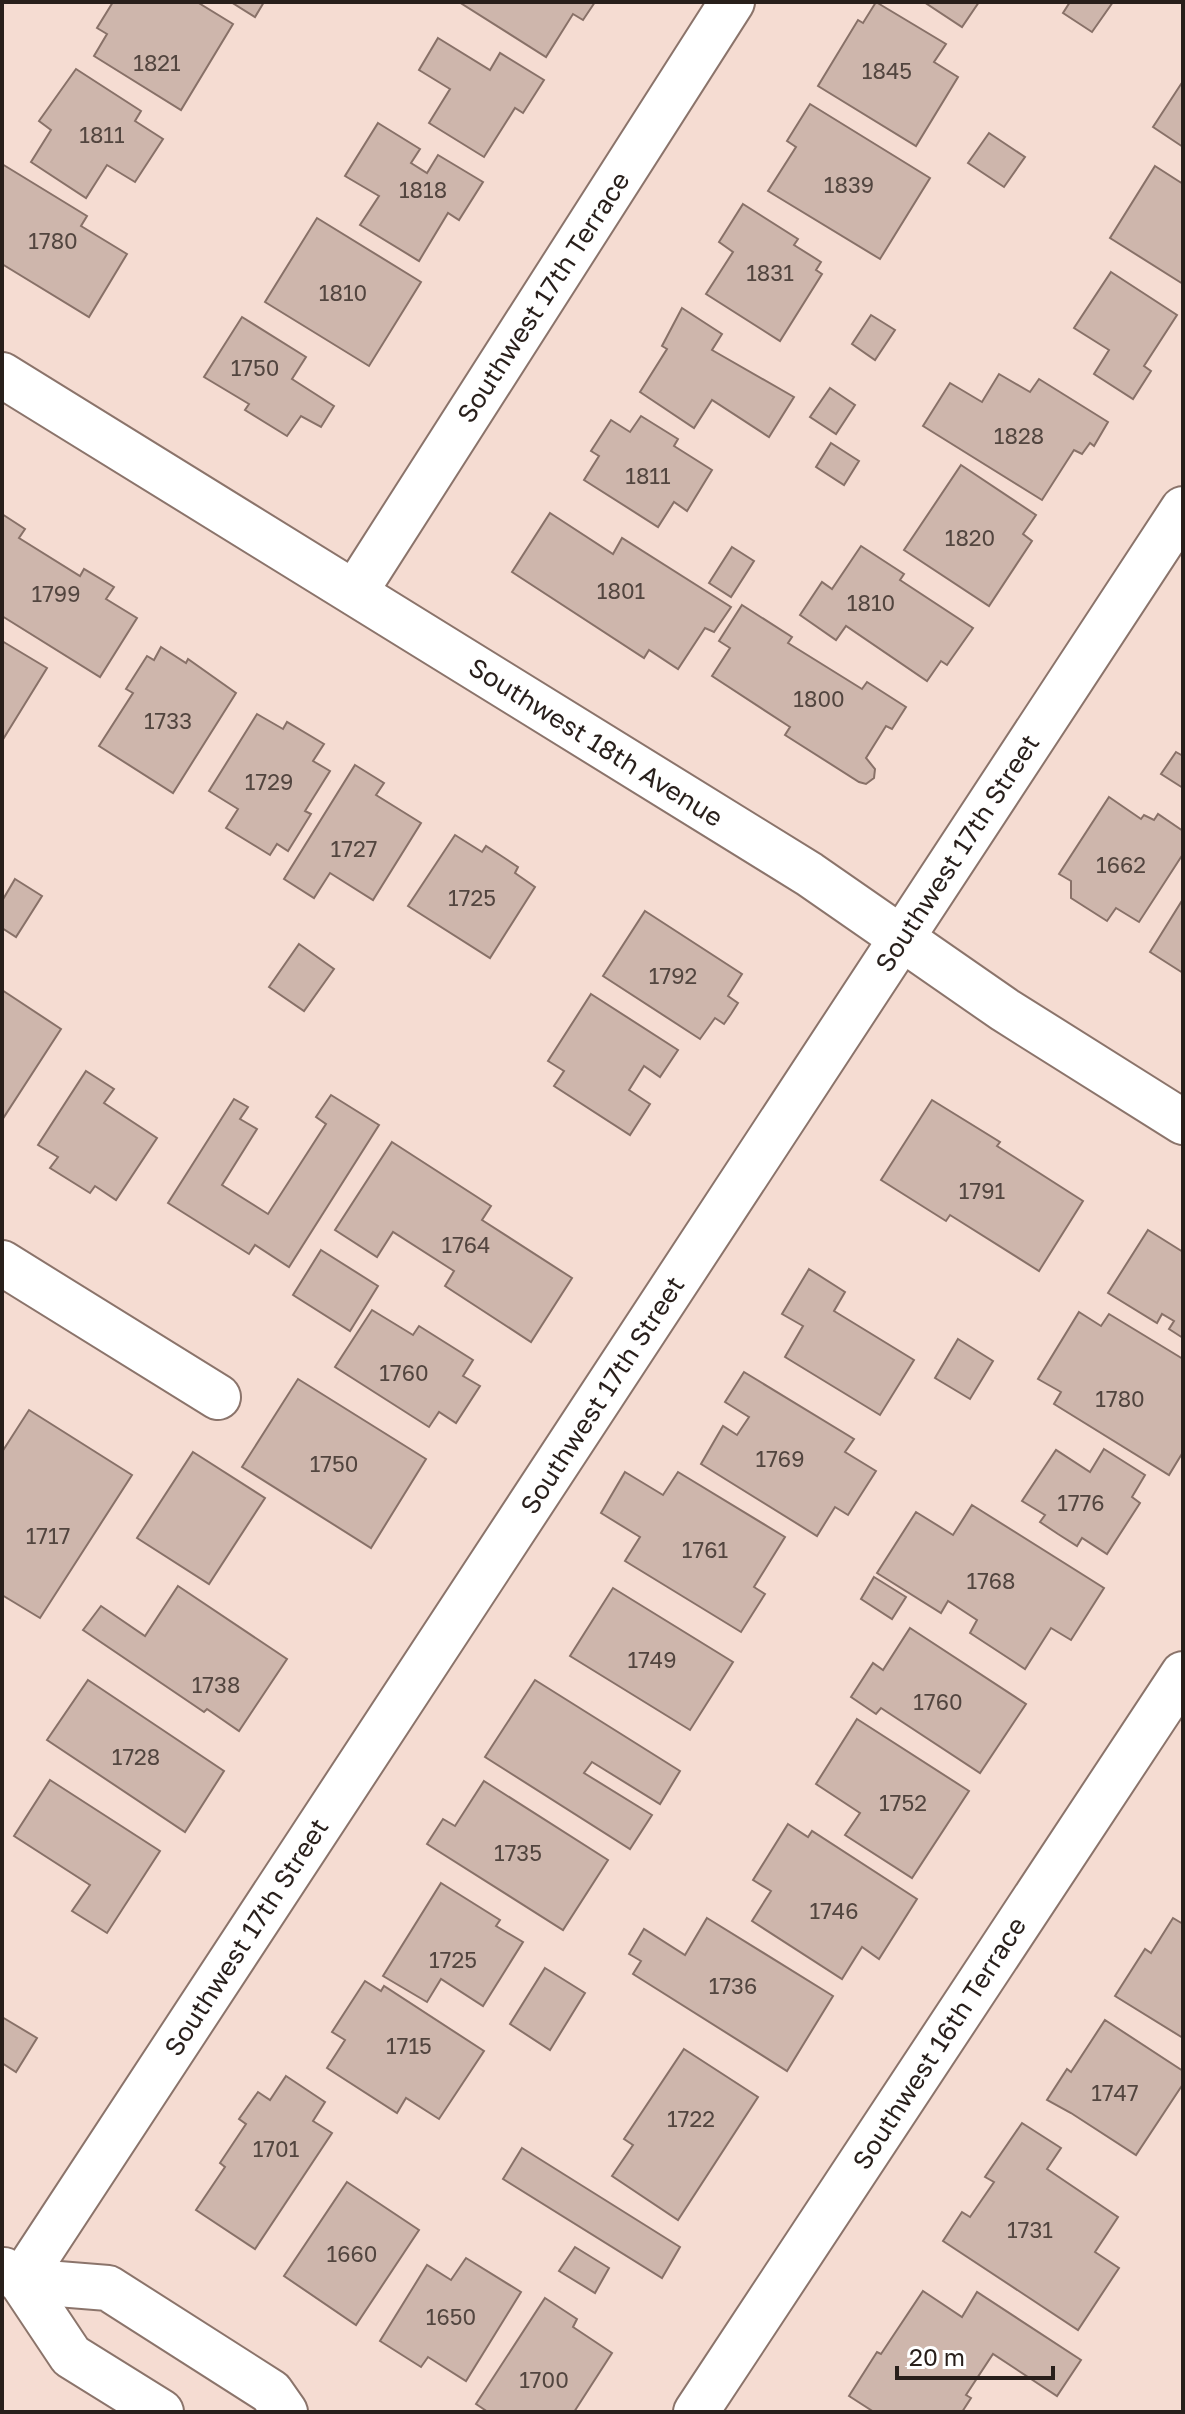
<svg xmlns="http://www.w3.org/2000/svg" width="1185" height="2414" viewBox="0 0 1185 2414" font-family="'Golos Text',sans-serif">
  <rect width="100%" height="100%" fill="#f5dcd2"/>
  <g fill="#ceb6ac" stroke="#887168" stroke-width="2">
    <path d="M113 2H197L233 24 181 110 94 56 107 34 97 28Z"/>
    <path d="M231 2H264L255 17Z"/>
    <path d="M459 2H595L583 20 573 14 546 57Z"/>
    <path d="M876 2 946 44 934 62 958 77 916 146 818 86 858 20 863 23Z"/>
    <path d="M924 2H979L962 27Z"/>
    <path d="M1070 2H1113L1092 32 1063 13Z"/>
    <path d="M438 38 490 70 500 53 544 80 523 113 515 108 484 157 429 123 450 89 419 70Z"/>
    <path d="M76 69 141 111 135 121 163 139 135 182 107 165 86 198 31 162 51 130 39 121Z"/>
    <path d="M1183 81V147L1153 127Z"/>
    <path d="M810 104 930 178 880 259 768 191 796 147 787 141Z"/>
    <path d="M378 123 420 149 411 163 427 173 438 155 483 182 459 220 448 213 419 261 360 225 379 196 345 176Z"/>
    <path d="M989 133 1025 157 1004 187 968 163Z"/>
    <path d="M2 164 87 216 81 226 127 254 89 317 2 264Z"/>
    <path d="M1155 166 1183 184V284L1110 238Z"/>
    <path d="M743 204 798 239 794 245 821 262 816 270 822 274 780 341 706 294 733 252 719 242Z"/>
    <path d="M317 218 421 282 369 366 265 302Z"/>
    <path d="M1111 272 1177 315 1144 366 1151 371 1133 399 1094 374 1109 350 1074 328Z"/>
    <path d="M682 308 722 334 712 350 794 397 769 437 712 400 694 428 640 392 667 349 662 346Z"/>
    <path d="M871 315 895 330 875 360 852 344Z"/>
    <path d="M242 317 306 357 292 379 334 406 321 427 301 416 287 436 245 410 249 404 204 377Z"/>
    <path d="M999 374 1030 392 1039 379 1108 422 1094 446 1090 443 1082 454 1074 450 1042 500 923 426 950 383 982 402Z"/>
    <path d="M830 388 855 405 836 434 810 417Z"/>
    <path d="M641 416 678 439 674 446 712 470 687 511 674 502 658 527 584 480 599 456 591 451 611 420 630 432Z"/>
    <path d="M831 443 859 461 844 485 816 467Z"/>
    <path d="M961 465 1036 515 1023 534 1032 541 989 606 904 550Z"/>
    <path d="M550 513 613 554 622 538 731 607 714 632 705 628 678 669 649 650 644 658 512 572Z"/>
    <path d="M2 514 25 529 19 538 80 576 84 569 114 587 106 599 137 618 100 677 2 616Z"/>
    <path d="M861 546 904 574 900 580 973 628 947 665 941 661 927 681 846 626 836 640 800 615 822 582 832 589Z"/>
    <path d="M732 547 754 561 731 597 709 583Z"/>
    <path d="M742 605 792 637 788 643 862 689 867 682 906 707 892 729 886 726 866 758 875 769 874 778 866 784 859 782 785 735 790 727 712 676 730 648 719 641Z"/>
    <path d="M2 641 47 668 2 741Z"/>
    <path d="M161 647 186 663 188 659 236 693 173 793 99 746 133 693 126 689 147 656 154 660Z"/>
    <path d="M257 714 283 729 287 722 324 744 313 761 330 771 305 811 311 814 288 851 277 844 270 855 226 828 238 809 209 791Z"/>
    <path d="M1176 752 1183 756V788L1161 774Z"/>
    <path d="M355 765 384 783 376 795 421 823 373 900 330 873 314 898 284 879Z"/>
    <path d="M1109 797 1141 819 1144 815 1154 820 1158 814 1183 831V854L1139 922 1116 908 1107 921 1071 898V881L1059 874Z"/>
    <path d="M455 835 482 852 486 846 503 857 518 867 515 873 535 887 490 958 408 906Z"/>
    <path d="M15 879 42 896 16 937 2 928V901Z"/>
    <path d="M1183 899V973L1150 952Z"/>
    <path d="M645 911 742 974 728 996 738 1003 731 1014 724 1024 715 1018 700 1039 603 976Z"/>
    <path d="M299 944 334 969 304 1011 269 987Z"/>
    <path d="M2 990 61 1029 2 1120Z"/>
    <path d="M591 994 678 1050 660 1077 644 1066 629 1090 650 1104 630 1135 554 1086 564 1071 548 1061Z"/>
    <path d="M86 1071 114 1089 104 1103 157 1138 116 1200 95 1186 90 1193 50 1168 58 1157 38 1145Z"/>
    <path d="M331 1095 379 1125 289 1267 255 1245 249 1254 168 1203 234 1099 248 1107 240 1119 257 1129 222 1185 268 1214 326 1124 316 1117Z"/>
    <path d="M932 1100 1000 1142 997 1146 1083 1201 1039 1271 950 1215 946 1221 881 1180Z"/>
    <path d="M392 1142 491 1206 482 1220 572 1278 531 1342 445 1286 454 1271 393 1232 377 1257 335 1230Z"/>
    <path d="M1148 1230 1183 1252V1338L1169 1329 1174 1321 1162 1314 1157 1323 1108 1293Z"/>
    <path d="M321 1250 378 1286 350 1331 293 1295Z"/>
    <path d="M809 1269 845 1292 834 1311 914 1360 880 1415 785 1357 803 1326 782 1314Z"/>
    <path d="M372 1310 413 1335 419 1326 473 1360 463 1376 480 1386 456 1423 439 1412 429 1427 335 1367Z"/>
    <path d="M1079 1312 1101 1326 1109 1314 1183 1359V1452L1169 1475 1054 1404 1061 1392 1038 1379Z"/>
    <path d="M958 1339 993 1361 970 1399 935 1378Z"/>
    <path d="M744 1372 854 1439 845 1452 876 1471 848 1515 835 1507 817 1536 701 1464 723 1426 737 1435 749 1417 725 1402Z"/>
    <path d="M298 1379 426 1459 371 1548 242 1467Z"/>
    <path d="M29 1410 132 1475 40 1618 2 1595V1452Z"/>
    <path d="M1104 1449 1145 1475 1132 1497 1140 1503 1107 1554 1082 1538 1077 1546 1058 1534 1040 1522 1045 1515 1022 1501 1056 1450 1090 1472Z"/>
    <path d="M193 1452 265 1498 209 1584 137 1538Z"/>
    <path d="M625 1472 663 1495 678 1472 785 1537 754 1587 765 1594 741 1632 625 1561 640 1537 601 1513Z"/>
    <path d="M972 1505 1104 1588 1071 1640 1051 1628 1025 1669 970 1633 977 1620 948 1601 941 1613 877 1573 916 1512 953 1535Z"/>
    <path d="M874 1577 906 1597 892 1619 861 1599Z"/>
    <path d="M178 1586 287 1659 239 1731 207 1709 204 1712 83 1630 101 1606 145 1636Z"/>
    <path d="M613 1588 733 1662 690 1730 570 1656Z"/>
    <path d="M910 1628 1026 1704 980 1773 881 1708 876 1714 851 1697 873 1663 883 1670Z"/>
    <path d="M88 1680 224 1771 185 1832 47 1740Z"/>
    <path d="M535 1680 680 1771 660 1804 592 1762 584 1773 652 1815 630 1849 485 1757Z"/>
    <path d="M857 1719 969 1791 912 1878 845 1835 860 1813 816 1784Z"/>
    <path d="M50 1780 160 1851 107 1933 72 1911 90 1885 14 1836Z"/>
    <path d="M484 1781 608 1860 563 1930 427 1844 443 1819 455 1826Z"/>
    <path d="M788 1824 808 1837 812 1831 917 1899 879 1959 862 1947 842 1979 752 1921 771 1891 753 1880Z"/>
    <path d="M441 1883 500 1920 496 1926 523 1942 483 2006 441 1979 427 2002 383 1976Z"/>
    <path d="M707 1918 833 1996 787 2071 633 1974 641 1961 629 1954 644 1929 685 1955Z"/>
    <path d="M1173 1918 1183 1924V2038L1115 1996 1145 1949 1151 1953Z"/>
    <path d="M545 1968 585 1993 550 2050 510 2024Z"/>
    <path d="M365 1981 381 1991 384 1986 484 2051 439 2119 406 2098 397 2113 327 2068 345 2040 332 2032Z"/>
    <path d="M2 2017 37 2038 16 2072 2 2063Z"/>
    <path d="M1105 2020 1183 2071V2084L1136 2155 1071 2113 1047 2100 1067 2069 1071 2072Z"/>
    <path d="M684 2049 758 2097 678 2220 612 2176 633 2145 624 2139Z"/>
    <path d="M286 2076 325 2102 313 2121 332 2133 255 2249 196 2210 225 2167 220 2163 246 2124 239 2119 258 2092 270 2100Z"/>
    <path d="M1022 2123 1061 2148 1047 2169 1118 2217 1095 2252 1119 2268 1078 2330 943 2241 962 2212 970 2217 994 2182 985 2177Z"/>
    <path d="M522 2148 680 2247 662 2278 503 2179Z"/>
    <path d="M347 2182 419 2230 356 2325 284 2276Z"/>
    <path d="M575 2247 609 2268 595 2293 559 2271Z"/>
    <path d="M466 2258 521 2292 466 2381 428 2357 421 2367 380 2341 427 2265 451 2280Z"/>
    <path d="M923 2291 962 2317 977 2292 1081 2360 1057 2396 993 2354 966 2395 971 2398 962 2412H874L849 2396 877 2352 881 2354Z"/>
    <path d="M545 2298 577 2319 573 2327 612 2353 574 2412H488L476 2404Z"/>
  </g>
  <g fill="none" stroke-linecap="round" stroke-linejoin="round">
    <g stroke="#8b746b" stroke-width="48">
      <g id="minor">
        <path d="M2 375 809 874 1005 1010 1183 1122"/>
        <path d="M355 592 732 2"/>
        <path d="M2 1263 218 1397"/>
        <path d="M21 2281 1183 509"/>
        <path d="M696 2412 1183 1674"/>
      </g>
    </g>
    <g stroke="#8b746b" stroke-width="48">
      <g id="secondary">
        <path d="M4 2270 21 2281 71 2356 161 2412"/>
        <path d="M21 2281 108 2288 271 2392 285 2412"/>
      </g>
    </g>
    <use href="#minor" stroke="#fff" stroke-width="44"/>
    <use href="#secondary" stroke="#fff" stroke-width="44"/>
  </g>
  <g text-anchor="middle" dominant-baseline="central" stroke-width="6" stroke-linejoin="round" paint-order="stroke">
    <g font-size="22" fill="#52453f">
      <text x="157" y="62">1821</text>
      <text x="887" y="70">1845</text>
      <text x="102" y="134">1811</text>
      <text x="849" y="184">1839</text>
      <text x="423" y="189">1818</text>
      <text x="53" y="240">1780</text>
      <text x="770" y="272">1831</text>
      <text x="343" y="292">1810</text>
      <text x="255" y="367">1750</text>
      <text x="1019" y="435">1828</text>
      <text x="648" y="475">1811</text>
      <text x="970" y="537">1820</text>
      <text x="621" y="590">1801</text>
      <text x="56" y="593">1799</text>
      <text x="871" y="602">1810</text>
      <text x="819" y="698">1800</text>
      <text x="168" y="720">1733</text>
      <text x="269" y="781">1729</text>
      <text x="354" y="848">1727</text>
      <text x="1121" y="864">1662</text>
      <text x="472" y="897">1725</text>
      <text x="673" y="975">1792</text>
      <text x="982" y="1190">1791</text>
      <text x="466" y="1244">1764</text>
      <text x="404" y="1372">1760</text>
      <text x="1120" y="1398">1780</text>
      <text x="780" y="1458">1769</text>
      <text x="334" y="1463">1750</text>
      <text x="1081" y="1502">1776</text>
      <text x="48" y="1535">1717</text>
      <text x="705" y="1549">1761</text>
      <text x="991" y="1580">1768</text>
      <text x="652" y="1659">1749</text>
      <text x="216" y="1684">1738</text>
      <text x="938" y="1701">1760</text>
      <text x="136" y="1756">1728</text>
      <text x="903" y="1802">1752</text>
      <text x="518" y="1852">1735</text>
      <text x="834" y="1910">1746</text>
      <text x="453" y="1959">1725</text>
      <text x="733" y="1985">1736</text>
      <text x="409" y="2045">1715</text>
      <text x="1115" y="2092">1747</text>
      <text x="691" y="2118">1722</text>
      <text x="276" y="2148">1701</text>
      <text x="1030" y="2229">1731</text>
      <text x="352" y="2253">1660</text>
      <text x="451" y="2316">1650</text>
      <text x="544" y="2379">1700</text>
    </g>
    <g font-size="26" fill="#281f1b" stroke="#fff">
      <text transform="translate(543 297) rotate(-57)">Southwest 17th Terrace</text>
      <text transform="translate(596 742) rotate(32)">Southwest 18th Avenue</text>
      <text transform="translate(957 853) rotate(-57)">Southwest 17th Street</text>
      <text transform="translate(602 1395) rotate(-57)">Southwest 17th Street</text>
      <text transform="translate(246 1937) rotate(-57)">Southwest 17th Street</text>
      <text transform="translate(939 2043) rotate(-57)">Southwest 16th Terrace</text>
    </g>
  </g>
  <rect width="1185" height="2414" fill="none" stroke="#281f1b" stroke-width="8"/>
  <path d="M897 2366v12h156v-12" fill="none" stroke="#281f1b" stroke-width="4"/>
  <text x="909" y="2366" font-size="24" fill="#281f1b" stroke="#ffffff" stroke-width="6" paint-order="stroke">20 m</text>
</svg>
